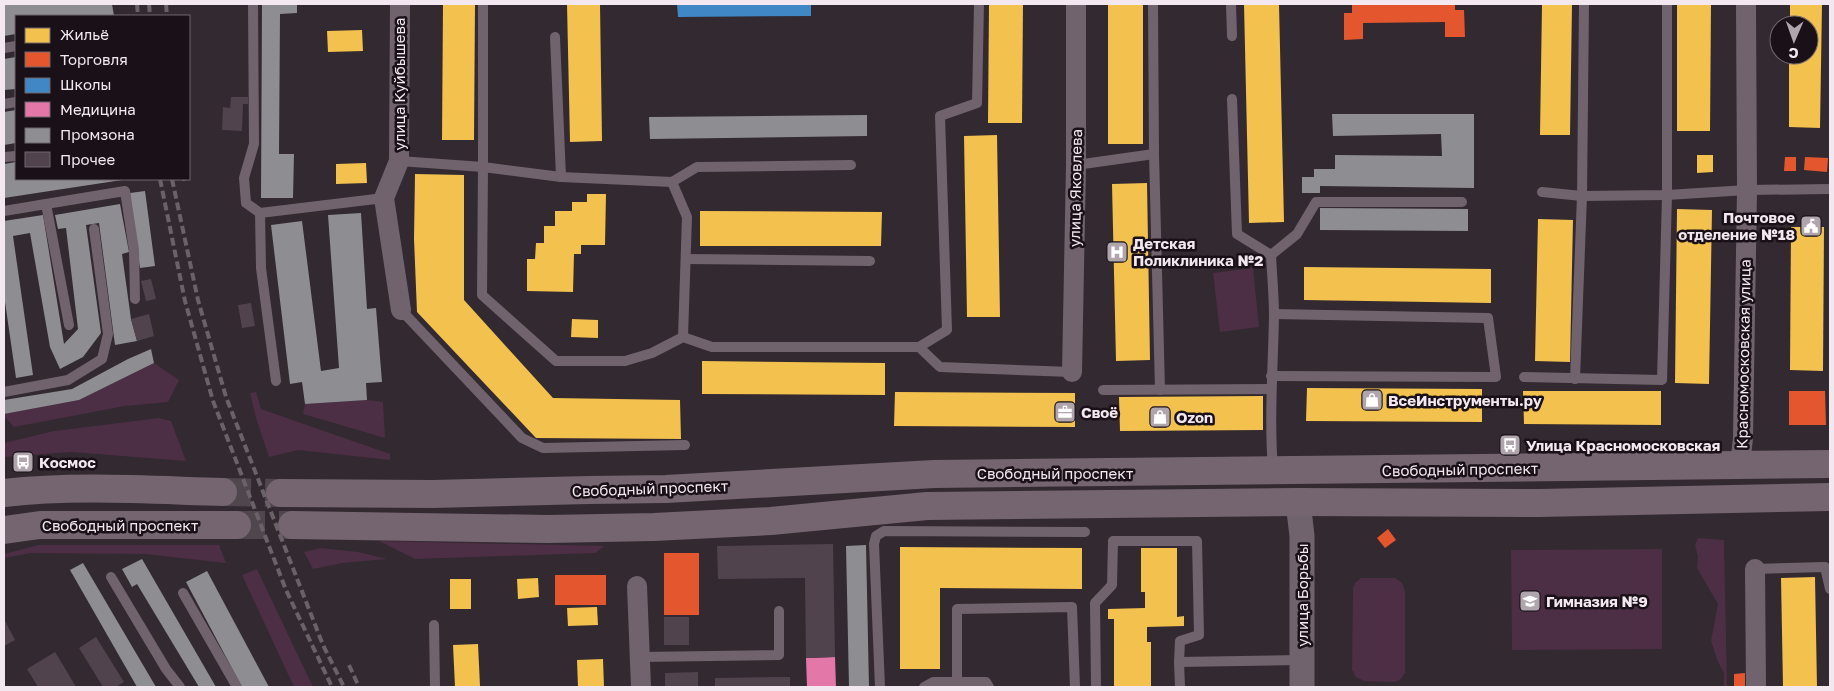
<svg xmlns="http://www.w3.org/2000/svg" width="1834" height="691" viewBox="0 0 1834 691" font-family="'Golos Text',sans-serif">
  <rect width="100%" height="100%" fill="#332930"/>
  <g fill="#4c2e45">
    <path d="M1253 268 1259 327 1220 332 1213 273Z"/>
    <path d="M154 363 179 380 168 402 125 406 14 427 4 416V414L79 400Z"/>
    <path d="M256 392 261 409 390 454V460L298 450 269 457 256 418 250 393Z"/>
    <path d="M367 400 383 402 385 438 303 414 305 404Z"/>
    <path d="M159 418 171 421 186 461 71 452 4 457V443L54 431Z"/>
    <path d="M1698 538 1724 540 1727 687H1724V673L1718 662 1711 641 1718 604 1697 568 1698 557 1695 545Z"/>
    <path d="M379 541 605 546 595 553 415 559Z"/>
    <path d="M38 545H219L226 563 145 554 31 553 4 558V554Z"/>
    <path d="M321 548 358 552 387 559 343 563 313 569 304 552Z"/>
    <path d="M1662 549V649L1512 650 1511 550Z"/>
    <path d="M257 569 313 687H294L242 575Z"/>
    <path d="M1361 578H1395L1402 583 1405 591V673L1400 680 1394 682 1364 681 1356 677 1352 670 1353 588 1355 583Z"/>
  </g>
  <g fill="#f2c14e">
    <path d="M443 4H475L474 140H442Z"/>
    <path d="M567 4H600L602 141 570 142Z"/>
    <path d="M989 4H1023L1022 123H988Z"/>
    <rect x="1108" y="4" width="35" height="140"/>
    <path d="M1244 4H1279L1284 222 1249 223Z"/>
    <path d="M1542 4H1572L1570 135H1540Z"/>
    <path d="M1677 4H1711L1710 131H1677Z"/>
    <path d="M1790 4H1822L1820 128 1789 127V55H1809V25H1790Z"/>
    <path d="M362 30 363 51 328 52 327 31Z"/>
    <path d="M997 135 1000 317H967L964 136Z"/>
    <path d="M1697 155H1713V172L1697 173Z"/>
    <path d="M366 163 367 183 336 184V164Z"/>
    <path d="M415 174 464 175V300L553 398 680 400 681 439 536 438 417 312 414 239Z"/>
    <path d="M1147 183 1150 360 1116 361 1112 184Z"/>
    <path d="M587 194H606L605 245H581V254H574L573 292 527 291V259H535L536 243H544V226H555V211H572V202H587Z"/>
    <path d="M1677 209 1712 210 1709 384 1675 383Z"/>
    <path d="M700 211 882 212 881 246H700Z"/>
    <path d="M1538 219 1573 220 1570 362 1535 361Z"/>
    <path d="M1791 227H1824L1823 371 1790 370Z"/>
    <path d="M1304 267 1491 269V303L1304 300Z"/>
    <path d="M572 319 598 320V338L571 337Z"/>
    <path d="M702 361 885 363V395L702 394Z"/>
    <path d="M1307 388 1482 389V422L1306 421Z"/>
    <path d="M1523 391H1661V425L1524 424Z"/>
    <path d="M895 392 1075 393V427L894 426Z"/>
    <path d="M1263 396V430L1120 431 1119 397Z"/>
    <path d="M900 547 1082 548V589L940 588V669H900Z"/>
    <path d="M1141 548H1177V617L1184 616V626L1147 627V642H1151V686H1114V619H1108V609L1145 608V592H1141Z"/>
    <path d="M1815 577 1817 687H1783L1781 578Z"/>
    <path d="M538 578 539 597 518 599 517 579Z"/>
    <rect x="450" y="579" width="21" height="30"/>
    <path d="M597 607 598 625 568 626 567 608Z"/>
    <path d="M478 644 480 686 455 687 453 645Z"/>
    <path d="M603 659 604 687H578L577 660Z"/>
  </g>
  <g fill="#e4572e">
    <path d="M1352 4H1455V10H1464L1465 37H1445V22L1363 23V39L1344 40V13H1352Z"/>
    <path d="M1785 157H1796V171H1784Z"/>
    <path d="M1805 157 1828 158 1827 172 1804 170Z"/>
    <path d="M1789 391H1825L1826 425H1789Z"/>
    <path d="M1388 529 1396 540 1385 548 1377 538Z"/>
    <rect x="664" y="553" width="35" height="62"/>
    <rect x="555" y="575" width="51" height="30"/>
    <path d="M1745 673V687H1734V674Z"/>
  </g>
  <path fill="#3f88c5" d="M677 4H811V16L678 17Z"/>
  <path fill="#e377a8" d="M835 657 836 687H807L806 658Z"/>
  <g fill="#8d8d92">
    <path d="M4 4H112L114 16H16V34L4 36Z"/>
    <path d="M262 4H297V13L280 14 279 154H294L293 198H261Z"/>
    <path d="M16 57V89L4 90V59Z"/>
    <path d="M16 110V143L4 145V112Z"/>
    <path d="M1332 114H1474V188L1320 186V193H1302V177H1314V169H1335V155L1442 156 1441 134 1333 136Z"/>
    <path d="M867 115V136L650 139 649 117Z"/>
    <path d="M16 162V179L122 180 4 198V164Z"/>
    <path d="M145 191 155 266 140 268 130 193Z"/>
    <path d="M120 204 129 252 122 254 131 319 137 341 115 345 99 223 86 225 101 333 83 357 60 369 50 347 30 233 13 236 33 375 16 378 4 295V221L43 215 64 344 78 329 66 228 58 229 55 215Z"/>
    <path d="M1320 208 1468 209V231L1320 230Z"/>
    <path d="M361 213 367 309 376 308 382 382 366 383 367 400 305 404 302 382 290 384 271 225 302 221 321 371 339 368 328 215Z"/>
    <path d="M151 349 154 363 79 400 4 414V400L72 389 128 359Z"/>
    <path d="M866 545 869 687H849L846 546Z"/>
    <path d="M142 559 216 687H199L137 584 132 587 122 569Z"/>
    <path d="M83 563 156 687H137L70 570Z"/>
    <path d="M207 571 269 687H242L186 582Z"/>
  </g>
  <g fill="#51434e">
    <path d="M231 97H248V104H243L242 131 222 130 223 107 230 108Z"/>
    <path d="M151 279 156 299 146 301 141 281Z"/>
    <path d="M251 303 255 326 242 328 238 305Z"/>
    <path d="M149 314 154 336 137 341 131 319Z"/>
    <path d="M833 544 835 657 806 658 805 578 718 579 717 546Z"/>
    <rect x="664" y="617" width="25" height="28"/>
    <path d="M4 619 15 640 4 646Z"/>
    <path d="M96 637 124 682 116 687H103L79 648Z"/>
    <path d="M55 652 63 665 76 687H38L27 669Z"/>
    <path d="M698 672V687H665V673Z"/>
    <path d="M790 677V687H715V678Z"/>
  </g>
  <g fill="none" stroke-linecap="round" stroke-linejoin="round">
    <g stroke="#50464d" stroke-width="28" stroke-dasharray="28 14" stroke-linecap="butt">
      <path d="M223 492 280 493"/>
      <path d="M237 525H292"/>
    </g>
    <g stroke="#71636d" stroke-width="10">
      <path d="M253 4 254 144 244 178 246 203 260 213"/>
      <path d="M1153 4 1154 154 1160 390"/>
      <path d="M1231 4 1232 36"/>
      <path d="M483 6V167L561 177 672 182 697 167 851 165"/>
      <path d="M555 37 561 177"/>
      <path d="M4 48 16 46"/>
      <path d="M1232 99 1237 234 1271 255C1272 275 1274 296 1274 316 1273 368 1269 418 1273 470"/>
      <path d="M4 104 16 102"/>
      <path d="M4 157 16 156"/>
      <path d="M399 161 483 167 482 295 556 361H625L652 353 683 337 712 347H919L940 367 1072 372"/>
      <path d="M1076 165 1154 154"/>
      <path d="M672 182 687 217 683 337"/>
      <path d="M1542 192 1582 196 1667 195 1747 190 1830 189"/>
      <path d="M46 204 125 191 134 250 135 299"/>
      <path d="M4 211 46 204 69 325"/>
      <path d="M1271 255 1297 234 1316 202H1462"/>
      <path d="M686 259 870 261"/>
      <path d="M401 310 522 438 543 448 685 445"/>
      <path d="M919 347 947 330 940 116 977 103 979 4"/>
      <path d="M1271 376 1496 377 1488 318 1274 314"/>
      <path d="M1524 377 1662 380 1667 195V4"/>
      <path d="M1575 379 1582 196 1584 4"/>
      <path d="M276 381 261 268 260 213 384 198"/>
      <path d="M1103 390 1271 389"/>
      <path d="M4 392 68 380 102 359 108 334 94 229"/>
      <path d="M1755 569 1825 567 1830 589"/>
      <path d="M111 577 166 669 180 687"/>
      <path d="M183 593 237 687"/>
      <path d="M434 625 435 687"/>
      <path d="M639 657 779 655V611"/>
      <path d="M880 687 874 544 876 536 884 531 1085 532"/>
      <path d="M924 687 933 682H957"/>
      <path d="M989 687 986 682H957V609L1072 607 1075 687"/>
      <path d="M1096 687 1095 603 1112 585 1113 541H1197L1199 635 1180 641 1179 662"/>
      <path d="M1180 687 1179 662 1301 660"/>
    </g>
    <g stroke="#71636d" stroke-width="20">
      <path d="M400 4 399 161 384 198 401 310"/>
      <path d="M1072 372 1076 165V4"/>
      <path d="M1740 465 1743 438 1747 190 1746 4"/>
      <path d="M1755 569 1756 687"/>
      <path d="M637 586 641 687"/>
    </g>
    <path stroke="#71636d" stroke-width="25" d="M1298 502 1302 536V687"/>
    <g stroke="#746571" stroke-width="28">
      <path d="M4 493C76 485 150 490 223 492"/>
      <path d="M280 493 433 494 589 490 666 489 934 474 1830 464"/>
      <path d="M292 525 548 529 654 527 771 521 927 506 1298 502 1539 503 1830 497"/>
      <path d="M4 530 40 525H237"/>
    </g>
    <g stroke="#6b6168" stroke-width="4" stroke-dasharray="8 4" stroke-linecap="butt">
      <path d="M137 4 138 16"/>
      <path d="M149 4 150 16"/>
      <path d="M166 4 167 16"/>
      <path d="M160 179 185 301 213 401 286 590 332 687"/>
      <path d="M172 179 198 300 226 397 323 645 344 687"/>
      <path d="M184 179V181"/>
      <path d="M349 665 359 687"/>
    </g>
  </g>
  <defs>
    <g id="civic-square" transform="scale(1.125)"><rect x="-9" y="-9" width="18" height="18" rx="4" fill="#b0a5ad" stroke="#191117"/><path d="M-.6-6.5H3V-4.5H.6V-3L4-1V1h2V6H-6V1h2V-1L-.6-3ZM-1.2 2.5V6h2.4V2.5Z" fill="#fff"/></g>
    <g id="hospital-square" transform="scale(1.125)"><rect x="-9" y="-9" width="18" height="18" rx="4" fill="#b0a5ad" stroke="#191117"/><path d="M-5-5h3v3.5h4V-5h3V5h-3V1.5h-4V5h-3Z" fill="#fff"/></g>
    <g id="shop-square" transform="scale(1.125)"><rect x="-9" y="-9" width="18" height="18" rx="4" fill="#b0a5ad" stroke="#191117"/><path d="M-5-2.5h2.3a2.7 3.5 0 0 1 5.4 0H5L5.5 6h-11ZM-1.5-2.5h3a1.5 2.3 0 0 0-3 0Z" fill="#fff"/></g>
    <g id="office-square" transform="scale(1.125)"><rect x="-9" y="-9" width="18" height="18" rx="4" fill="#b0a5ad" stroke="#191117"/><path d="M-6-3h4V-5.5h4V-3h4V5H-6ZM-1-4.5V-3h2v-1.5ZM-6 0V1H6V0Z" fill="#fff"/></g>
    <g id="bus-square" transform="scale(1.125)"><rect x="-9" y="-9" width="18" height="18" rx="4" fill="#b0a5ad" stroke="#191117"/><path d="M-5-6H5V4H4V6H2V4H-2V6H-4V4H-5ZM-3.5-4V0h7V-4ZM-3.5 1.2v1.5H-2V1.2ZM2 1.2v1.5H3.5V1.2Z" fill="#fff"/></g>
    <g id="school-square" transform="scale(1.125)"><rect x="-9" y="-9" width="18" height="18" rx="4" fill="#b0a5ad" stroke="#191117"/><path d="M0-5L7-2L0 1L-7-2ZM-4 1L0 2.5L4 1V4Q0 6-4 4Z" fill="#fff"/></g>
  </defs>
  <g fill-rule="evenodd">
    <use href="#civic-square" x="1811" y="226"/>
    <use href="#hospital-square" x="1117" y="252"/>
    <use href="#shop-square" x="1372" y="400"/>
    <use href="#office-square" x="1065" y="412"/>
    <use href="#shop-square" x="1160" y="417"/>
    <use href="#bus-square" x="1510" y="445"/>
    <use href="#bus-square" x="23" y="462"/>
    <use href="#school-square" x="1530" y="601"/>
  </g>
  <g text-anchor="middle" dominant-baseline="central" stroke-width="5" stroke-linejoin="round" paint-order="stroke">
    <g font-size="15" fill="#f4e8f0" stroke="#191117">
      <text transform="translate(399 84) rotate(-90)">улица Куйбышева</text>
      <text transform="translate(1075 188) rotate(-89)">улица Яковлева</text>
      <text transform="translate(1743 354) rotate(-89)">Красномосковская улица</text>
      <text transform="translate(1460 469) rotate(-1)">Свободный проспект</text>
      <text x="1055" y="473">Свободный проспект</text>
      <text transform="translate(650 488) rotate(-2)">Свободный проспект</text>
      <text x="120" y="525">Свободный проспект</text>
      <text transform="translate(1302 595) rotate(-90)">улица Борьбы</text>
    </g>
    <g font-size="15" font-weight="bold" fill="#f4e8f0" stroke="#191117" text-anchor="start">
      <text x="1795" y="217" text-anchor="end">Почтовое<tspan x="1795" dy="17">отделение №18</tspan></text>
      <text x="1133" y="243">Детская<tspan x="1133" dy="17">Поликлиника №2</tspan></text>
      <text x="1388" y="400">ВсеИнструменты.ру</text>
      <text x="1081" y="412">Своё</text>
      <text x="1176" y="417">Ozon</text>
      <text x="1526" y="445">Улица Красномосковская</text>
      <text x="39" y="462">Космос</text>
      <text x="1546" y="601">Гимназия №9</text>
    </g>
  </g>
  <rect width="1834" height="691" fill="none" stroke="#f4e8f0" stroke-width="10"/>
  <rect x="15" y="15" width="175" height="165" fill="#191117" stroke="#71676e"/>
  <rect x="25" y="28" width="25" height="15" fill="#f2c14e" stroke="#71676e"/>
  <text x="60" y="40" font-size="15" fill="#f4e8f0">Жильё</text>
  <rect x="25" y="52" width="25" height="15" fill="#e4572e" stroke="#71676e"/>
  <text x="60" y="65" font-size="15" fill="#f4e8f0">Торговля</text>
  <rect x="25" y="78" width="25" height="15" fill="#3f88c5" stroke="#71676e"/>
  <text x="60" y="90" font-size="15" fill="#f4e8f0">Школы</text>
  <rect x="25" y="102" width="25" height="15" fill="#e377a8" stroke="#71676e"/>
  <text x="60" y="115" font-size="15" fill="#f4e8f0">Медицина</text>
  <rect x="25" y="128" width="25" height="15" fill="#8d8d92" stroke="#71676e"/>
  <text x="60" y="140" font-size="15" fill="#f4e8f0">Промзона</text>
  <rect x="25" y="152" width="25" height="15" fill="#51434e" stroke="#71676e"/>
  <text x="60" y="165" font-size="15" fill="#f4e8f0">Прочее</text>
  <g transform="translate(1794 40) rotate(182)"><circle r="24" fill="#191117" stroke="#71676e"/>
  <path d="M0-4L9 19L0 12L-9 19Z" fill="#b0a5ad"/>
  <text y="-8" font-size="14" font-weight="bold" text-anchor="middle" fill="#f4e8f0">С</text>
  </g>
</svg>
